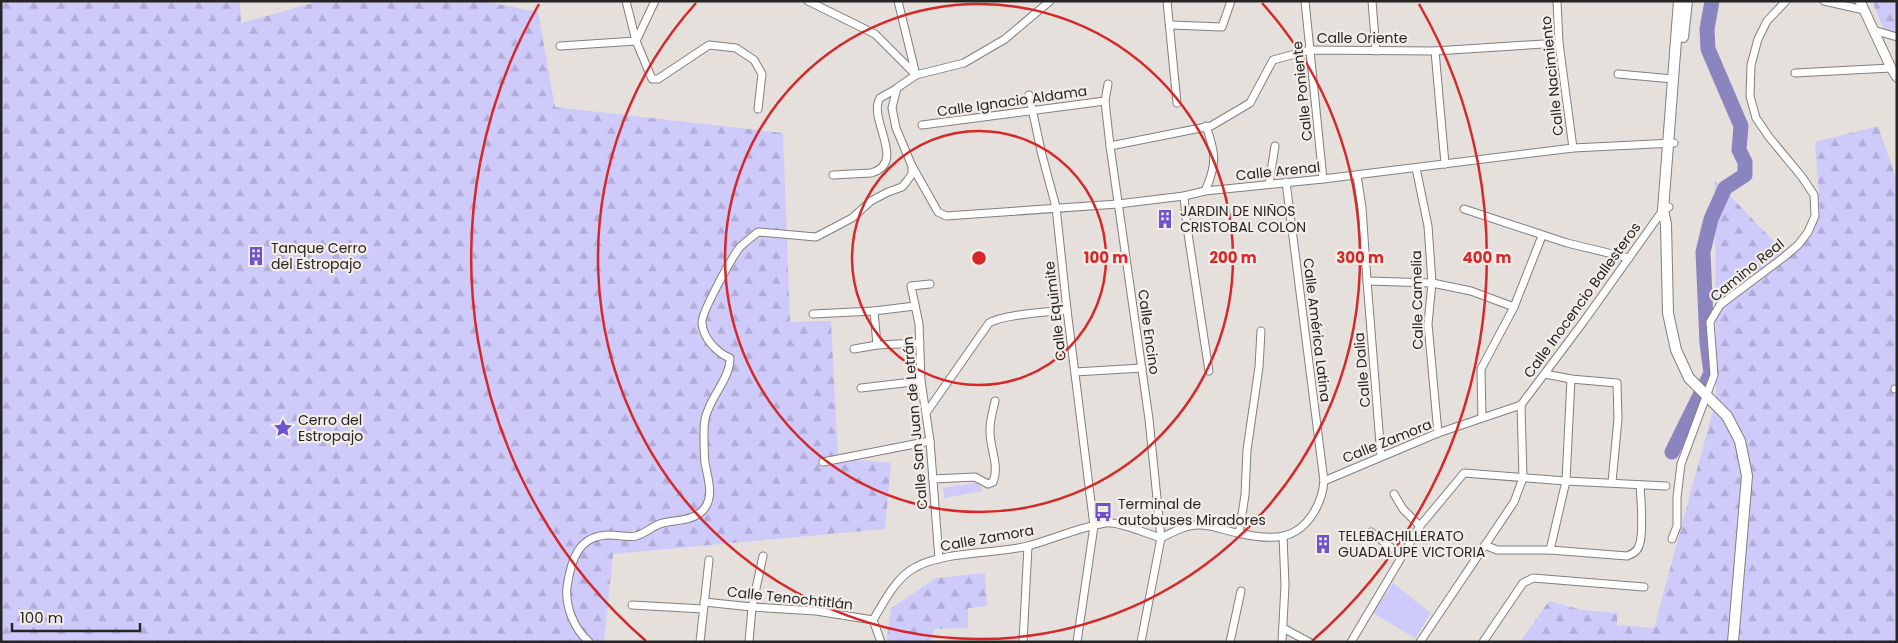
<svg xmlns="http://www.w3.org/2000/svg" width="1898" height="643" viewBox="0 0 1898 643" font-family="Poppins,sans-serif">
  <defs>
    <pattern id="forest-firs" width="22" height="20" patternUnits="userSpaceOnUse" patternTransform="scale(1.25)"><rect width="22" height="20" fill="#cecafa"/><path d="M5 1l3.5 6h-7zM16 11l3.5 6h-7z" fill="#b1add6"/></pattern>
  </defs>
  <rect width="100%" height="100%" fill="#e5e0dc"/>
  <g fill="#cecafa">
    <path d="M980 482 982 491 944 498 943 488Z"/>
    <path d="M1393 583 1431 613 1415 638 1373 613Z"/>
  </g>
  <g fill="url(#forest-firs)">
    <path d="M1 1H240L241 23 320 1H482L538 12 555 107 783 133 790 322 831 321 838 458 891 463 885 529 613 554 604 642H1Z"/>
    <path d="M1872 1H1897V36L1885 33Z"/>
    <path d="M1878 126 1897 181V642H1520L1549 601 1582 610 1617 613V625L1654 628 1716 399 1715 180 1788 256 1820 213 1815 142Z"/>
    <path d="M985 573 987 606 968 608V628L934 629 931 642H888L887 637 891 608 936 578Z"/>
  </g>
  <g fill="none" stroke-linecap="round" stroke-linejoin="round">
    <path stroke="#8b84bf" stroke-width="15" d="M1672 452 1711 373 1707 343 1703 252 1711 219 1725 188 1745 175V162L1739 150 1741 126 1708 49 1707 29 1712 1"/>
    <g stroke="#837f7b" stroke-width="9">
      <g id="minor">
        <path d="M626 1 636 41 652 79H658L709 45 736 48 754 60 762 74 758 109"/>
        <path d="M808 1 875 34 916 75 964 63 1005 39 1050 1"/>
        <path d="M1167 1 1177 103"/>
        <path d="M1305 1 1323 179"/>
        <path d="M1372 1 1376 51"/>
        <path d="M1557 1 1559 43 1573 148"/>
        <path d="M1824 1 1864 10"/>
        <path d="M1171 25 1222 27 1231 1"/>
        <path d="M1873 30 1897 37"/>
        <path d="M636 41 655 1"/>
        <path d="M560 46 636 41"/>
        <path d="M1435 51 1445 164"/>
        <path d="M1795 73 1891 68"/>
        <path d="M1618 74 1673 79"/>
        <path d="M1108 84 1105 101 1110 146 1149 419 1161 538 1141 642"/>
        <path d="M1029 95 1042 155 1056 207 1067 310 1094 526 1077 642"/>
        <path d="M922 125 1105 101"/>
        <path d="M1110 146 1211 126 1250 103 1273 60 1310 50 1435 51 1559 43"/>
        <path d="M912 166 938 212 946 216 1118 204 1184 196 1205 191 1323 179 1573 148 1674 143"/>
        <path d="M1416 168 1428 226 1432 283 1428 324 1438 433"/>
        <path d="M833 175 871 173C908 163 867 119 880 98L896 89"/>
        <path d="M1357 175 1362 208 1367 281 1381 456"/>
        <path d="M1269 184 1275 146"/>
        <path d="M1205 191C1217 164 1216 154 1206 126"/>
        <path d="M1184 196 1187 227 1209 371"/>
        <path d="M1464 209 1567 243 1629 258"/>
        <path d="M1367 281 1432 283 1471 291 1514 307"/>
        <path d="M930 284 911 286 919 324 921 381 930 441 939 559"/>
        <path d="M874 311 877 345"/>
        <path d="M813 314 874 311 915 306"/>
        <path d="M854 349 877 345 920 343"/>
        <path d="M1075 372 1142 368"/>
        <path d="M1545 374 1571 379 1617 383 1618 419 1612 482"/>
        <path d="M861 388 921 381"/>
        <path d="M1895 389H1897"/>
        <path d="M1521 405 1584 321 1663 210 1669 207"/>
        <path d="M926 413 989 323C1003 314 1049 312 1067 310"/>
        <path d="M1482 418 1481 369 1514 307 1542 236"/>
        <path d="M823 462 930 441"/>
        <path d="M933 479 975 477 988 484 993 482C1000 464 989 448 990 429 990 420 993 410 995 401"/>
        <path d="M1324 481 1438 433 1521 405"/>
        <path d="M1394 494 1403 509 1420 526"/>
        <path d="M1371 532 1402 556"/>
        <path d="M1239 534 1245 495 1247 450 1259 367 1261 331"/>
        <path d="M1672 539 1677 526V497L1681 464 1714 375 1710 322 1720 305 1784 257 1798 245 1808 232 1815 216 1814 195 1802 177 1769 137 1756 118 1750 96 1751 65 1758 39 1767 21 1786 1"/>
        <path d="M1485 545 1497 550H1550L1627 556C1632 554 1637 552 1639 546 1644 534 1641 499 1640 485"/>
        <path d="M1550 550 1566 481 1571 379"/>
        <path d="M704 602 752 607 816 611 873 620"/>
        <path d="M632 605 703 609"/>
        <path d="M873 620C884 602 896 577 916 567 945 551 996 554 1028 546 1054 539 1079 527 1106 523 1118 521 1147 534 1161 538 1173 532 1187 524 1200 525 1213 525 1226 531 1238 533 1251 536 1270 539 1284 536 1308 530 1322 504 1324 481L1286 182"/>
        <path d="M873 620 881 642"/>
        <path d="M1283 628 1309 642"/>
        <path d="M589 642C574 629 565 606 567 587 571 560 578 535 610 535 618 535 628 538 636 536 647 533 653 525 663 523 675 520 690 521 700 513 716 500 708 479 705 463 704 453 704 442 704 432 704 425 705 416 708 410 714 393 730 377 730 358 717 353 703 338 702 323 701 313 732 257 740 247 745 242 752 237 758 232L816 237 852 218 871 201 888 192 902 187 907 181 912 174V166L896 128 892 108 897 88 916 75 898 1"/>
        <path d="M700 642 709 560"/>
        <path d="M749 642 752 607 763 556"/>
        <path d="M1023 642 1028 546"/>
        <path d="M1230 642 1241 591"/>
        <path d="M1282 642 1285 585 1283 536"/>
        <path d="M1351 642 1420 526 1464 473 1566 481 1666 486"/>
        <path d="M1420 642 1514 502 1523 478 1521 405"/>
        <path d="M1483 642 1523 583 1533 578 1644 587"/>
      </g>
    </g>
    <g stroke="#837f7b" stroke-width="11">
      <path id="tertiary" d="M1860 1 1891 68 1897 77"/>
    </g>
    <g stroke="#837f7b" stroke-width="12">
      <g id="secondary">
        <path d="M1679 1 1663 210 1666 224 1668 313 1676 350 1689 378 1727 416 1740 441 1747 476 1733 642"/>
        <path d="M1683 37 1687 1"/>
      </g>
    </g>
    <use href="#minor" stroke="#fff" stroke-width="7"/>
    <use href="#tertiary" stroke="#fff" stroke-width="9"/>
    <use href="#secondary" stroke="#fff" stroke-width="10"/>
  </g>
  <g fill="none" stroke="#d62828" stroke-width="2.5">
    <circle cx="979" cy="258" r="127"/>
    <circle cx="979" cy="258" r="254"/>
    <path d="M1262 3A381 381 0 1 1 696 3"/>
    <path d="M646 641A508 508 0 0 1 539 4M1419 4A508 508 0 0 1 1312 641"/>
  </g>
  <defs>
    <g id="building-bare" transform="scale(1.5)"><path d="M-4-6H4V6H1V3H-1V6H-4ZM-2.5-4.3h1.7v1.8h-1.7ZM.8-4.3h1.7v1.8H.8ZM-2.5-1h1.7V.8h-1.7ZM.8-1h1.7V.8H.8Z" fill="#6e53cd" stroke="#f2ede9" stroke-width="2.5" paint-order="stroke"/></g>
    <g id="sight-bare" transform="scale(1.5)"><path d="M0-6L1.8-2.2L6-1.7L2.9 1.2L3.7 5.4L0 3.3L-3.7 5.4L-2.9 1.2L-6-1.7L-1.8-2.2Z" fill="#6e53cd" stroke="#f2ede9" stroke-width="2.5" paint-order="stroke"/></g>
    <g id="bus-bare" transform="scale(1.5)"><path d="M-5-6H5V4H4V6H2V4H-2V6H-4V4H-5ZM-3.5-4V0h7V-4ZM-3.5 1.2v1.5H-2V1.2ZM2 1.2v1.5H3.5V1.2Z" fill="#6e53cd" stroke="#f2ede9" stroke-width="2.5" paint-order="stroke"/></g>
  </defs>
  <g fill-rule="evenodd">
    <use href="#building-bare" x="1165" y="219"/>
    <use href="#building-bare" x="256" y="256"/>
    <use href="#sight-bare" x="283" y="428"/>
    <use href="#bus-bare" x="1103" y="512"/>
    <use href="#building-bare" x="1323" y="544"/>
  </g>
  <g text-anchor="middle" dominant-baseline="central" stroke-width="4.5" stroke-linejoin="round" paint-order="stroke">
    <g font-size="14" fill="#272524" stroke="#f2ede9">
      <text x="1362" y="38">Calle Oriente</text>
      <text transform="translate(1552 76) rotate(-96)">Calle Nacimiento</text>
      <text transform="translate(1302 91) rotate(-96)">Calle Poniente</text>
      <text transform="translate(1012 101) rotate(-8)">Calle Ignacio Aldama</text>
      <text transform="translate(1278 171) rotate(-6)">Calle Arenal</text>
      <text transform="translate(1747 270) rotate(-39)">Camino Real</text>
      <text transform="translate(1417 300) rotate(-91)">Calle Camelia</text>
      <text transform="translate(1582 300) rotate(-54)">Calle Inocencio Ballesteros</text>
      <text transform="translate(1055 311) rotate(-97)">Calle Equimite</text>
      <text transform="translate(1317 330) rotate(83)">Calle América Latina</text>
      <text transform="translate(1149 332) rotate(82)">Calle Encino</text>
      <text transform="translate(1362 370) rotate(-95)">Calle Dalia</text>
      <text transform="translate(915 423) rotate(-95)">Calle San Juan de Letrán</text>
      <text transform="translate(1387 441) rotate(-22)">Calle Zamora</text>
      <text transform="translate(987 538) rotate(-10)">Calle Zamora</text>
      <text transform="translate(790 598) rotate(6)">Calle Tenochtitlán</text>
    </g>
    <g font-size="14" fill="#272524" stroke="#f2ede9" text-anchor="start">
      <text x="1180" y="211">JARDIN DE NIÑOS<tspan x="1180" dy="16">CRISTOBAL COLON</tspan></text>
      <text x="271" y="248">Tanque Cerro<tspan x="271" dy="16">del Estropajo</tspan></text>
      <text x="298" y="420">Cerro del<tspan x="298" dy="16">Estropajo</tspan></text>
      <text x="1118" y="504">Terminal de<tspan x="1118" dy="16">autobuses Miradores</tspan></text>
      <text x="1338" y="536">TELEBACHILLERATO<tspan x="1338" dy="16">GUADALUPE VICTORIA</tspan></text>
    </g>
  </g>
  <circle cx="979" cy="258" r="8" fill="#d62828" stroke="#f2ede9" stroke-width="2.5"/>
  <g font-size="15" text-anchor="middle" font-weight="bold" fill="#d62828" stroke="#f2ede9" stroke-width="4.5" stroke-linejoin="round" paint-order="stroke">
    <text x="1106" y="263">100 m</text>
    <text x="1233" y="263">200 m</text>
    <text x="1360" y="263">300 m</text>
    <text x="1487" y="263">400 m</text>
  </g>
  <rect width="1898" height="643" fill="none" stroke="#272524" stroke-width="5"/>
  <path d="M12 623v8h128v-8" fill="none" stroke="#272524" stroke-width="2.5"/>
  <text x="20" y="623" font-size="15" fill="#272524" stroke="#f2ede9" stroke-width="4" paint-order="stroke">100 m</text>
</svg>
